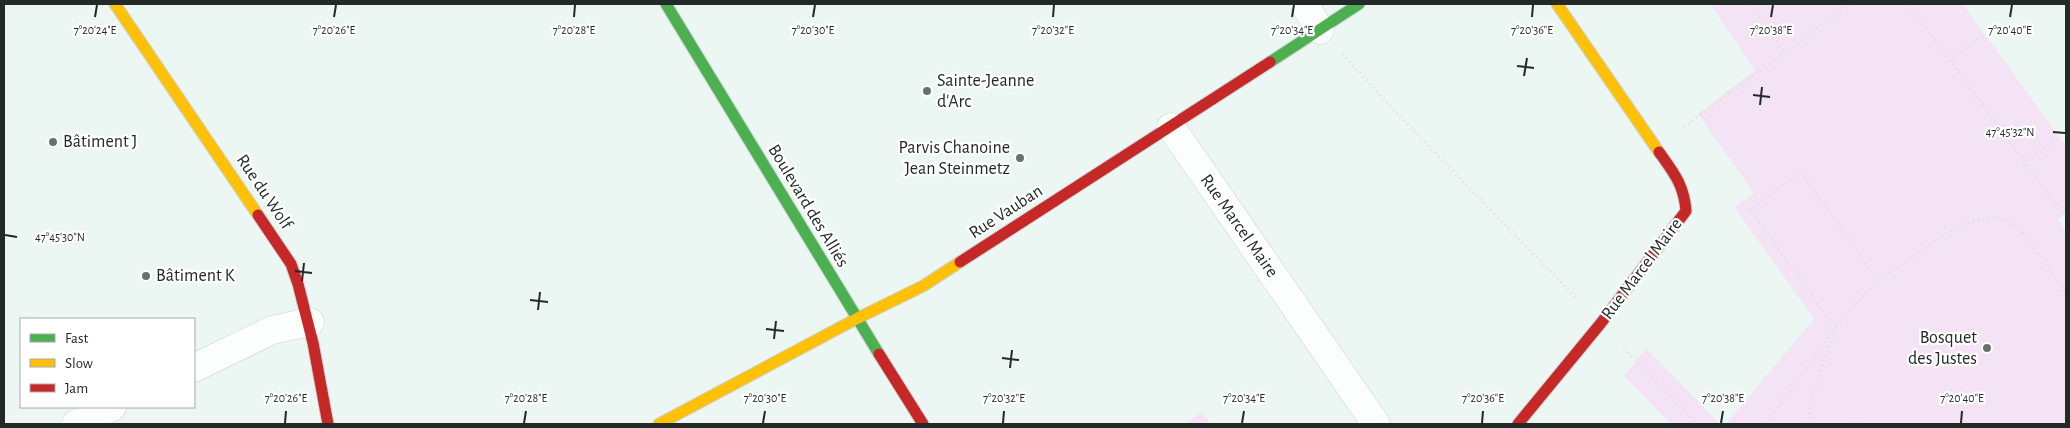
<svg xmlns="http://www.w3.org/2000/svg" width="2070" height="428" viewBox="0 0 2070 428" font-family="'Alegreya Sans',sans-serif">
  <rect width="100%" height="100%" fill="#ecf7f4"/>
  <g fill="#f3e3f4">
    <path d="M1717 4H1963L2066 146V213L2058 220 2066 231V424H1726L1814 319 1734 207 1754 193 1698 114 1755 70 1712 7Z"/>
    <path d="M1646 348 1720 424H1671L1624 376Z"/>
    <path d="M1202 412 1211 424H1185Z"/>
  </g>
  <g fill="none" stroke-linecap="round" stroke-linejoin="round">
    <g stroke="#cad3d1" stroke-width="29">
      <g id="street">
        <path d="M1304 4 1320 30"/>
        <path d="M1171 127 1376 424"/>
        <path d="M194 368 272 330 310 322"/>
        <path d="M76 424 112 407"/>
      </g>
    </g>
    <g stroke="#cad3d1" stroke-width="13">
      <g id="fast">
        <path d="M666 4 879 354"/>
        <path d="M1270 62 1359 4"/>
      </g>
    </g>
    <g stroke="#cad3d1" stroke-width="13">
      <g id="slow">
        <path d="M115 4 258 215"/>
        <path d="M1557 4 1659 152"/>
        <path d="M659 424 856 319 923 286 960 262"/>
      </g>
    </g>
    <g stroke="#cad3d1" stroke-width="13">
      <g id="jam">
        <path d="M258 215 291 264 298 284 313 343 328 424"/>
        <path d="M960 262 1270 62"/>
        <path d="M879 354 923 424"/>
        <path d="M1518 424 1601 323 1686 211C1684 185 1674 173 1659 152"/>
      </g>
    </g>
    <g stroke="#dcdfde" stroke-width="3" stroke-dasharray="1 4" stroke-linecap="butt">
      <path d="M1751 4 1784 52"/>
      <path d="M1908 4 2064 215"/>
      <path d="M1343 54 1386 102 1577 299"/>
      <path d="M1949 61 1984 34"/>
      <path d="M1684 127 1849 4"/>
      <path d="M2024 164 2060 137"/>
      <path d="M1624 349 1697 424"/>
      <path d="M1766 424 1835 328 1858 301 1878 281 1960 224 1997 217 2020 229 2066 293"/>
      <path d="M1809 424 1810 405 1835 328 1750 210 1801 172 1878 281"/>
      <path d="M1853 424H1867"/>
    </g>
    <use href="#street" stroke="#fcfefd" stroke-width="28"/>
    <use href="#fast" stroke="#4caf50" stroke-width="11"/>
    <use href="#slow" stroke="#ffc107" stroke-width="11"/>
    <use href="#jam" stroke="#c62828" stroke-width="11"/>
  </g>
  <path fill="none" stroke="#222927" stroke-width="2" d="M95 17 97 5M334 17 336 5M574 17 575 5M813 17 815 5M1053 17 1054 5M1292 17 1294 5M1532 17 1533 5M1771 17 1773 5M2010 17 2012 5M1517 66 1534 68M1524 76 1527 58M1753 95 1770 97M1760 105 1762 87M2053 132 2065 133M5 235 17 237M295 271 312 273M302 281 304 263M530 300 548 302M538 310 540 292M766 329 784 331M774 339 776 321M1002 358 1019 360M1010 368 1012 350M285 423 286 411M524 423 526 411M763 423 765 411M1003 423 1004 411M1242 423 1244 411M1482 423 1483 411M1721 423 1723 411M1961 423 1962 411"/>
  <g fill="#69716f" stroke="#fff" stroke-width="2">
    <circle cx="927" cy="91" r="5"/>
    <circle cx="53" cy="142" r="5"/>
    <circle cx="1020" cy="158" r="5"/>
    <circle cx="146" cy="276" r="5"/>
    <circle cx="1987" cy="348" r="5"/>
  </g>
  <g text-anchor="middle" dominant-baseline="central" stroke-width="4.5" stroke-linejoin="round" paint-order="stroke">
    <g font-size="18" fill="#222927" stroke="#fff" text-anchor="start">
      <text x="937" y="81">Sainte-Jeanne<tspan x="937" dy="21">d'Arc</tspan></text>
      <text x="63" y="142">Bâtiment J</text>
      <text x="1010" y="148" text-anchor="end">Parvis Chanoine<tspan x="1010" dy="21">Jean Steinmetz</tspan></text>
      <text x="156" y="276">Bâtiment K</text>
      <text x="1977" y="338" text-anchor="end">Bosquet<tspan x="1977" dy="21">des Justes</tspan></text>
    </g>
    <g font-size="18" fill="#222927" stroke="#fff">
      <text transform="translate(264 192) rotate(56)">Rue du Wolf</text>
      <text transform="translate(808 206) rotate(59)">Boulevard des Alliés</text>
      <text transform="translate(1006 212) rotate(-33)">Rue Vauban</text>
      <text transform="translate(1239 226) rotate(55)">Rue Marcel Maire</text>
      <text transform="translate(1642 269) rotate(-53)">Rue Marcel Maire</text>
    </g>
  </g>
  <g font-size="12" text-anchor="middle" fill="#222927" stroke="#fff" stroke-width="4.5" stroke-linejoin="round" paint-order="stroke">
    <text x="95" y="34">7°20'24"E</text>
    <text x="334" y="34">7°20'26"E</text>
    <text x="574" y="34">7°20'28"E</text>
    <text x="813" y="34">7°20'30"E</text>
    <text x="1053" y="34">7°20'32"E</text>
    <text x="1292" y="34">7°20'34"E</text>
    <text x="1532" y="34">7°20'36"E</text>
    <text x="1771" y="34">7°20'38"E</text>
    <text x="2010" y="34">7°20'40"E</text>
    <text x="2010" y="136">47°45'32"N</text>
    <text x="60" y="241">47°45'30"N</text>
    <text x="286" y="402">7°20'26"E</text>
    <text x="526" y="402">7°20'28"E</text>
    <text x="765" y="402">7°20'30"E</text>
    <text x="1004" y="402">7°20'32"E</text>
    <text x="1244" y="402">7°20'34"E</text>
    <text x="1483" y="402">7°20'36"E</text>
    <text x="1723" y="402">7°20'38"E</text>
    <text x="1962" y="402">7°20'40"E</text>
  </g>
  <rect width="2070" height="428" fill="none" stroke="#222927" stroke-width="10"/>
  <rect x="20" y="318" width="175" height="90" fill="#ffffff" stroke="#a7a9a9"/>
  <rect x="30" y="334" width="25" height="8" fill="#4caf50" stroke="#a7a9a9"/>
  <text x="65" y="343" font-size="15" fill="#222927">Fast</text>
  <rect x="30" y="359" width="25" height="8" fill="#ffc107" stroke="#a7a9a9"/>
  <text x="65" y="368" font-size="15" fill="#222927">Slow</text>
  <rect x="30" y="384" width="25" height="8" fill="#c62828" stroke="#a7a9a9"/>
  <text x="65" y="393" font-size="15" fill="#222927">Jam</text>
</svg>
